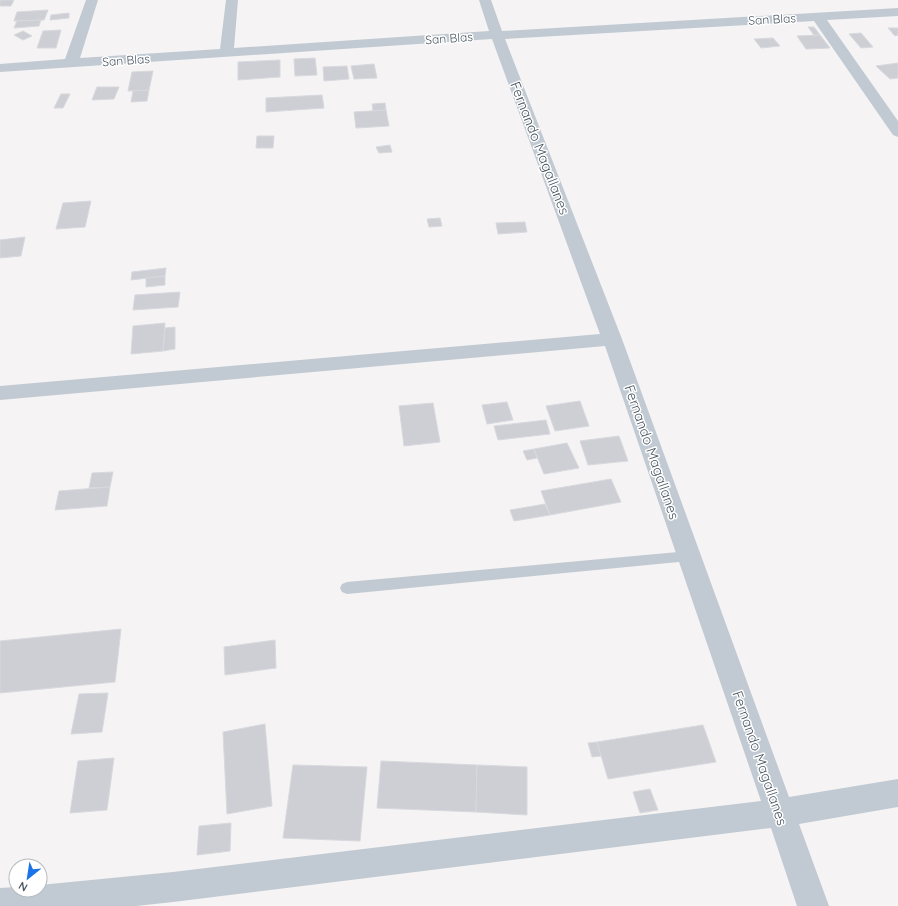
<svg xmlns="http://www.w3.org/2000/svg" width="898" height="906" viewBox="0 0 898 906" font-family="Quicksand,sans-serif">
  <rect width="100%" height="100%" fill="#f5f3f3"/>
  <g fill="#cdcfd5" stroke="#d7d9de">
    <path d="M0 0H14L11 6H0Z"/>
    <path d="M48 10 44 20 14 21 17 12Z"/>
    <path d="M69 13V18L50 20 51 15Z"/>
    <path d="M41 20 39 26 14 28 17 21Z"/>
    <path d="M808 27H814L820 35H814Z"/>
    <path d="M888 28H898V35L895 36Z"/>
    <path d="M61 30 56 48H37L43 31Z"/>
    <path d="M23 31 32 36 23 40 14 35Z"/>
    <path d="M861 33 873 47 861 48 849 34Z"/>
    <path d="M820 35 830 48 806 49 797 36Z"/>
    <path d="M773 38 780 46 761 48 754 39Z"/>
    <path d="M315 58 317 75 295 76 294 59Z"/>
    <path d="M280 60V77L238 80V62Z"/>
    <path d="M898 63V78L890 79 876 66Z"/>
    <path d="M374 64 377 78 354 79 351 66Z"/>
    <path d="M347 66 349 79 324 81 323 67Z"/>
    <path d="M153 71 149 90 128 91 132 72Z"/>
    <path d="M97 87H119L114 99 92 100Z"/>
    <path d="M149 90 147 101 131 102 133 91Z"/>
    <path d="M61 94H70L63 108H54Z"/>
    <path d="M322 95 324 108 266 112V98Z"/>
    <path d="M385 103 386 110 373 111 372 104Z"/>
    <path d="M386 110 389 126 356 128 354 112Z"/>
    <path d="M257 136H274L273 148H256Z"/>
    <path d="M390 145 392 152 379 153 376 147Z"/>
    <path d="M91 201 85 227 56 229 63 203Z"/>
    <path d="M440 218 442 226 429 227 427 219Z"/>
    <path d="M525 222 527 232 498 234 496 223Z"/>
    <path d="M25 237 21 256 0 258V240Z"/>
    <path d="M166 268 165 276 131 280 132 272Z"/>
    <path d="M165 276V285L146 287V278Z"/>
    <path d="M180 292 178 307 133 310 135 295Z"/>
    <path d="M165 323 163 351 131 354 133 326Z"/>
    <path d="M175 327V349L163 351 165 328Z"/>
    <path d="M580 401 589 426 555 431 546 406Z"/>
    <path d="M507 402 513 420 487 424 482 405Z"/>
    <path d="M433 403 440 442 404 446 399 406Z"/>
    <path d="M546 420 550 434 498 440 494 426Z"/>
    <path d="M619 436 628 461 588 465 580 441Z"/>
    <path d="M567 443 579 468 544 474 534 449Z"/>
    <path d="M534 449 537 458 527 460 523 451Z"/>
    <path d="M113 472 110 487 89 488 92 473Z"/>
    <path d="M611 479 621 502 550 515 541 491Z"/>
    <path d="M110 487 107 506 55 510 59 491Z"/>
    <path d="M545 504 550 515 514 521 510 510Z"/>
    <path d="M121 629 115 682 0 693V641Z"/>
    <path d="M275 640 276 668 225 675 224 647Z"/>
    <path d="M108 693 102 732 71 734 79 694Z"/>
    <path d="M265 724 272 806 227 814 223 732Z"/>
    <path d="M703 725 716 762 608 779 597 742Z"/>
    <path d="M597 742 601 756 592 757 588 743Z"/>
    <path d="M114 758 107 810 70 813 78 761Z"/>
    <path d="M381 761 477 765 476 812 377 808Z"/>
    <path d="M293 765 367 767 360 841 283 838Z"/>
    <path d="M477 765 527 767V815L476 812Z"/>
    <path d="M650 789 658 810 640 813 633 792Z"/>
    <path d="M231 823 230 851 197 855 199 826Z"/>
  </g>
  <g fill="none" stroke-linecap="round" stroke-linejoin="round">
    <path fill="#c1cad2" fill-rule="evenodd" d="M689 551 694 552 696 556 694 560 689 561 347 594 342 592 340 588 342 584 347 582Z"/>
    <path fill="#c1cad2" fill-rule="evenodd" d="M86 0H98L80 58 220 49 226 0H238L234 48 489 31 479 0H491L502 31 898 8V16L827 20 898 121V137L893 135 814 21 505 39 622 339 789 797 898 779V807L799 824 829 906H797L771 828 173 902 136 906H0V888L16 887V890H40V885L173 872 761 801 605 346 0 400V386L600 334 492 39 0 72V64L65 59Z"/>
  </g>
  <g text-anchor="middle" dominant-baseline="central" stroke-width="3" stroke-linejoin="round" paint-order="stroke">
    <g font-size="12" fill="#4a5661" stroke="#fff">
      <text transform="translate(772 19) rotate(-3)">San Blas</text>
      <text transform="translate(449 38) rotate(-4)">San Blas</text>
      <text transform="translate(126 60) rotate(-4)">San Blas</text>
    </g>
    <g font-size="14" fill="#4a5661" stroke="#fff">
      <text transform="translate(540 148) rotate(69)">Fernando Magallanes</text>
      <text transform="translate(652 452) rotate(71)">Fernando Magallanes</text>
      <text transform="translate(760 758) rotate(71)">Fernando Magallanes</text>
    </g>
  </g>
  <g transform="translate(28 878) rotate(210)"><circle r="19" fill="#ffffff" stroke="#b7bbc0"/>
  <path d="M0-3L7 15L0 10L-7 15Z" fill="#1a73e8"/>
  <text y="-6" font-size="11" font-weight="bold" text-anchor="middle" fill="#4a5661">N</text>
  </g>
</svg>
